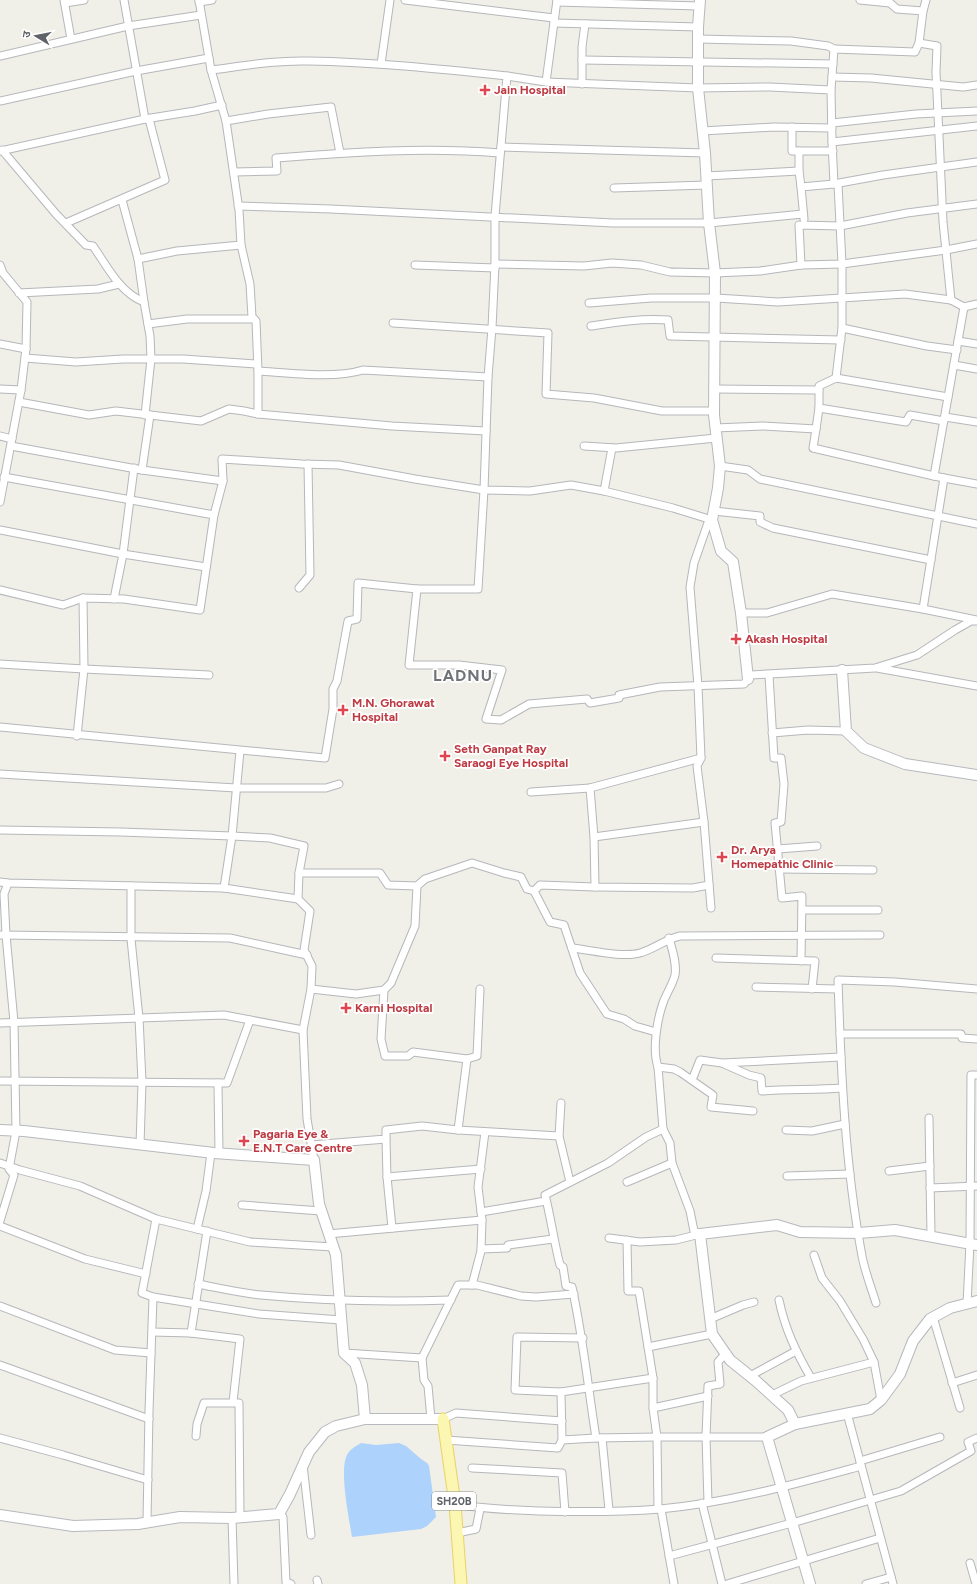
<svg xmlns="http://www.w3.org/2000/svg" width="977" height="1584" viewBox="0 0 977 1584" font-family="Figtree,'Noto Sans Devanagari',sans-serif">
  <rect width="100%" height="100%" fill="#f0efe8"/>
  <path fill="#add2fb" d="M361 1443 376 1445 399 1443 406 1446 421 1459 427 1463 429 1466 436 1517 427 1526 421 1529 352 1537C349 1518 339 1471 347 1455 349 1450 356 1446 361 1443Z"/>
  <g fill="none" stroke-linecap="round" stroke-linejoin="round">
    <g stroke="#b5b7bb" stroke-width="9">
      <g id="street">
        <path d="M64 0 71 39"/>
        <path d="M124 0 145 119"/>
        <path d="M405 0 554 18"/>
        <path d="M860 0 890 3 897 9 923 11 919 43 937 46 936 72 943 222 951 300 964 307 934 476 944 478 923 609"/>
        <path d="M199 2 212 0"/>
        <path d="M557 2 699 6"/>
        <path d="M65 3 84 0"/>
        <path d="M923 11 926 0"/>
        <path d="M554 23 698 27"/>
        <path d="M698 39 791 41 828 46 834 49"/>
        <path d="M0 56 128 26 201 15"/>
        <path d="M582 60 833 64"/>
        <path d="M381 64 390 0"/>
        <path d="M211 70C243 66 275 60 308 61 375 62 441 69 507 76L495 216V264L492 328 488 377 363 370C334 379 289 373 258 371"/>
        <path d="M507 76 546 82 557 0"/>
        <path d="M832 77 871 78 963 87 977 85"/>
        <path d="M546 82 698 88 770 87 831 90 832 142"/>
        <path d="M582 84V47L585 24"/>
        <path d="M831 90 834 49 915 52 919 43"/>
        <path d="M0 101 136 71 209 58"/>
        <path d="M226 121 268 114 331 107 340 153"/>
        <path d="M832 123 916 114 977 111"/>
        <path d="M792 127V151H833"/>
        <path d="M702 131 774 127 832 128"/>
        <path d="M501 147 705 153"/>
        <path d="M2 150 56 214 86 245 93 246C107 266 120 293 144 302L150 336 151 359 145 415"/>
        <path d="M0 151 145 119 195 111 222 105"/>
        <path d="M799 151V171L801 187"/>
        <path d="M234 172 277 171 276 158C351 152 425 147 500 153"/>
        <path d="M706 176 799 171"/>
        <path d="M834 184 832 142 977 126"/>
        <path d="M614 188 707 185"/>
        <path d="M122 200 138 259 144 302"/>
        <path d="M238 206 331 209 613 223H709L803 214"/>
        <path d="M804 219 801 187 834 184 883 175 977 162"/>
        <path d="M66 223 165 180 149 119"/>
        <path d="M138 259 177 251 241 245"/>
        <path d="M495 264 584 266 612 263 641 265 670 272 715 273 760 271 801 265 842 264 946 250 977 244"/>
        <path d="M0 265 3 273 27 302 26 349 21 390 0 502"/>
        <path d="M415 265 495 268"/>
        <path d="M801 265 799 225 840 226 907 213 977 204"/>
        <path d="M19 293 98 289 119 284"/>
        <path d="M589 303 651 298H716L778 302 905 294 951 300"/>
        <path d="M964 307 977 304"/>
        <path d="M393 323 548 333 546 394 594 398 662 411H714"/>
        <path d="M148 324 187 319H254"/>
        <path d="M591 326C617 322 642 318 668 320L670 336 841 340"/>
        <path d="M842 328 927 346 957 350"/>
        <path d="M958 341 977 344"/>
        <path d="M0 344 26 349"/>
        <path d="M25 358 76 362 123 359H183L257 364"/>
        <path d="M954 365 977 369"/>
        <path d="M488 377 484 490 530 491 571 485 604 491 673 508 712 520"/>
        <path d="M836 378 842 328V264L838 184"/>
        <path d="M0 389 21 390"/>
        <path d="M715 389 819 390"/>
        <path d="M19 402 89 415 116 411 201 421 229 409 244 411 258 414V371L256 321 252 317 250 284 241 245 239 210 226 121 211 70 199 0"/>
        <path d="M819 408V386L836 378 948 397"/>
        <path d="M258 414 392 426 486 431"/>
        <path d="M945 417 977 422"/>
        <path d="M715 428 763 426 816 429 813 448 934 476"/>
        <path d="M816 429 819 408 906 422 910 415 944 421"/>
        <path d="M0 436 12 439"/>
        <path d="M11 446 142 470 223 481 222 459 302 464 339 465 415 479 484 490 478 589H417"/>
        <path d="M584 446 616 448 716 438"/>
        <path d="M720 466 748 470 760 479 977 524"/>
        <path d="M142 470 150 415"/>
        <path d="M4 477 214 515"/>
        <path d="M944 478 977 484"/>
        <path d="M604 491 612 448"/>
        <path d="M714 511 760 516V522L773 528 931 560"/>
        <path d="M709 520 694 563 690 587 698 686 701 758 697 766 704 822 711 908"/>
        <path d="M0 530 123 554 206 567"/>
        <path d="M299 588 310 575 308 464"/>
        <path d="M0 590 63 605 83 598 124 599 200 610 214 515 223 481"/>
        <path d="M114 599 123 554 134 468"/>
        <path d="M741 613H767L832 594 923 609 977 620"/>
        <path d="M0 664 84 669 209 675"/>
        <path d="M877 668 977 686"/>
        <path d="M769 675 774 758H781L784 784 781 822 775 823 782 898 802 896 801 961"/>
        <path d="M0 727 325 758 333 709V689L337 681 348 621 357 619 358 583 417 589 409 665H459L502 670 486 719 501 720 529 704 587 699 590 703 619 698V695L660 687 744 684 751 675 875 668 917 655 955 630 971 621H977"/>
        <path d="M772 733 808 730 846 731"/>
        <path d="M77 736 84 669 83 598"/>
        <path d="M240 751 232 836 270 838 304 846 299 873 298 899 310 911 304 950 312 966 311 989 303 1030 307 1119 314 1160"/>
        <path d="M0 774 236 788H326L339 784"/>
        <path d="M590 788 594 837 595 887"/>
        <path d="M531 792 590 788 701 758"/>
        <path d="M0 830 121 832 232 836 224 888 8 883 0 882"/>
        <path d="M594 837 704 822"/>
        <path d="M778 849 817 846"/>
        <path d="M779 869 873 870"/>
        <path d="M299 873H380L388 885 417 886 425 879 472 863 504 873 521 877 527 889 534 891 550 922 564 925 580 973 607 1014 624 1019 635 1026 656 1032"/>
        <path d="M131 886V939L139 1018 142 1082 140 1145"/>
        <path d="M224 888 298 899"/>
        <path d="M534 891 540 885 595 887 693 888 709 885"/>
        <path d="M802 910H878"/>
        <path d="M0 935 230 938 307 955"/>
        <path d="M669 938C672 949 677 963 675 975 673 984 666 994 663 1003 657 1020 652 1050 658 1067L663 1129 670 1143 672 1163 690 1211 694 1231 700 1234"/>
        <path d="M572 948C590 950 623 958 640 953 654 949 666 939 680 936L880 935"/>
        <path d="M716 958 815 961 812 989"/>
        <path d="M756 987 838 989"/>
        <path d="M311 989 356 994 384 990 391 983 415 926 417 886"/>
        <path d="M384 990 381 1039 385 1056H408L413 1052 467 1059"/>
        <path d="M0 1023 224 1015 303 1030"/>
        <path d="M840 1034H961L962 1038 977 1039"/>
        <path d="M724 1064 749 1075 761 1078 762 1091C789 1089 815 1090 842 1088"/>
        <path d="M658 1067 674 1069 680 1072 713 1095 711 1107 753 1111"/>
        <path d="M692 1080 700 1060 722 1063 841 1057"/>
        <path d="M0 1081 227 1083 250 1020"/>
        <path d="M218 1083 219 1153"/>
        <path d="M561 1103 559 1136 570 1182"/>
        <path d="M929 1118 931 1236"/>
        <path d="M458 1130 467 1059 477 1056 480 989"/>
        <path d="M786 1130 812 1131 845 1124"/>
        <path d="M386 1139 387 1177 392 1228"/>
        <path d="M311 1145 386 1139V1130L422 1126 458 1130 559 1136"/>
        <path d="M0 1163 20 1170 80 1186 156 1219 250 1242 333 1247"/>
        <path d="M889 1171 930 1166"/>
        <path d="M787 1176 850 1174"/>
        <path d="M387 1177 481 1169"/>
        <path d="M627 1182 672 1163"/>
        <path d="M930 1188 977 1186"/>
        <path d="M242 1205 321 1211"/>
        <path d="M481 1212 546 1201"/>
        <path d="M156 1219 142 1293 153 1297 259 1314 341 1320"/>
        <path d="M0 1221 14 1175 9 1169 16 1131 14 1022 6 935 4 894 8 883"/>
        <path d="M0 1226 85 1259 146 1274"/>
        <path d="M197 1229 206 1191 211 1153"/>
        <path d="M328 1234 482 1220"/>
        <path d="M609 1238 640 1242 676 1240 700 1234"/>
        <path d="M627 1240 628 1291H639L648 1347"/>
        <path d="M481 1249 507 1248 508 1245 553 1239"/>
        <path d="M814 1255 822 1278 840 1301 863 1339 874 1362 881 1400"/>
        <path d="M198 1284C219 1288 240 1293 261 1295 324 1301 388 1302 451 1300"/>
        <path d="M472 1285 481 1251 482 1220 478 1187 485 1132"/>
        <path d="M779 1300C785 1329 796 1352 811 1378"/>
        <path d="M876 1303C871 1287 865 1272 862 1256 845 1165 841 1073 838 980L895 982 977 989"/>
        <path d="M967 1304 970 1243 971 1075H977"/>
        <path d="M0 1306 115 1350 151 1353"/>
        <path d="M933 1317 960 1408"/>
        <path d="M710 1319 743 1305 754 1302"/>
        <path d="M152 1332 191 1333 240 1339 233 1402"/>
        <path d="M191 1333 207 1231"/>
        <path d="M344 1353 422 1358"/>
        <path d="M0 1365 149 1419"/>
        <path d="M750 1376 796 1351"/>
        <path d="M952 1383 977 1375"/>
        <path d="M561 1392 515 1390 517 1337 583 1338"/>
        <path d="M772 1395 801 1381 874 1362"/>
        <path d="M653 1408 708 1396"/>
        <path d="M847 1413 893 1584"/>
        <path d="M431 1419 428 1386 424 1380 422 1358 458 1285H477L521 1296 536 1297 574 1294"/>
        <path d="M443 1419 456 1413 562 1421"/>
        <path d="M196 1436 197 1424 204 1403H239L240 1517"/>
        <path d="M0 1438 63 1455 148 1480"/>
        <path d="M596 1438C588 1387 583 1337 572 1287L566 1286 563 1267 560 1265C554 1242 551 1218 545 1195L608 1163 646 1137 663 1129"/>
        <path d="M602 1438 609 1510"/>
        <path d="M446 1440 558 1448 562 1440 596 1438 657 1437H767"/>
        <path d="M562 1440 561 1392 653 1378"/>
        <path d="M860 1461 940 1437"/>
        <path d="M303 1465 311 1535"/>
        <path d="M472 1468 562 1473 565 1512"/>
        <path d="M708 1502 706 1437 708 1386 720 1384 718 1362 725 1354"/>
        <path d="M702 1503 722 1584"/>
        <path d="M455 1504C483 1509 510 1510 539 1511 578 1512 621 1512 660 1509 728 1503 795 1484 861 1466"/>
        <path d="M658 1509 657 1437 653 1408V1378L648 1347 712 1334"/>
        <path d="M661 1509 674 1584"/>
        <path d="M279 1514 283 1517 286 1582 291 1584"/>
        <path d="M232 1518 234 1584"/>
        <path d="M147 1522 149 1411 153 1297"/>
        <path d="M457 1533 476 1529 480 1509"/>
        <path d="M669 1556 792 1523 901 1491 971 1451 968 1442 977 1438"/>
        <path d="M970 1563 976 1584"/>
        <path d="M317 1580 318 1584"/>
        <path d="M727 1584 880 1538"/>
        <path d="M866 1584 891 1577"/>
      </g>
    </g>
    <g stroke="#b6b9be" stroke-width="12">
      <g id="secondary">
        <path d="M700 0 698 27V88L705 153 709 223 715 273 714 415 720 466 718 488 712 520 721 551 733 562 741 613 748 679"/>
        <path d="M842 670 846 731 864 748 905 764 977 775"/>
        <path d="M0 1130 24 1131 214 1153 314 1160 319 1204 336 1255 344 1353 355 1363 362 1385 365 1419"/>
        <path d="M795 1424 788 1410 756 1381 730 1360 712 1334 700 1234 777 1225 800 1232 859 1233 895 1230 977 1245"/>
        <path d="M0 1515 73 1526 138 1524 180 1517 232 1518 279 1514 290 1494 309 1452 325 1432 336 1426 365 1419H443"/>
        <path d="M810 1584 767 1437 795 1424 870 1409 881 1400 900 1374 913 1341 930 1319 950 1308 977 1301"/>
      </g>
    </g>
    <g stroke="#ebd265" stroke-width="13">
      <path id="primary" d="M443 1419 455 1504 461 1584"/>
    </g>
    <use href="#street" stroke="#fff" stroke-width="7"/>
    <use href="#secondary" stroke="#fff" stroke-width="10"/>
    <use href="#primary" stroke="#fbf6b1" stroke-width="11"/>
  </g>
  <g fill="#e0444e" stroke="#fff" stroke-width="1.5">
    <path d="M483 84h4v4h4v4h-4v4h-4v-4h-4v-4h4z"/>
    <path d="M734 633h4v4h4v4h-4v4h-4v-4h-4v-4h4z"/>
    <path d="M341 704h4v4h4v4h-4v4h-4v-4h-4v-4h4z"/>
    <path d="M443 750h4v4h4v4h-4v4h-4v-4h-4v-4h4z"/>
    <path d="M720 851h4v4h4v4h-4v4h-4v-4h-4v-4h4z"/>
    <path d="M344 1002h4v4h4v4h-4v4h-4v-4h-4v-4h4z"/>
    <path d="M242 1135h4v4h4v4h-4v4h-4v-4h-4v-4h4z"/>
  </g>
  <g text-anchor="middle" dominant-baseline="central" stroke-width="3.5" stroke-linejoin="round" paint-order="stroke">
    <rect fill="#fff" stroke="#8f9195" stroke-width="1" x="432" y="1492" width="44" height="18" rx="3"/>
    <g font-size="11" font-weight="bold" fill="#5f6267">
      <text x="454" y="1501">SH20B</text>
    </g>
    <g font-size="12" font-weight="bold" fill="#be3a42" stroke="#fff" text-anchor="start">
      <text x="494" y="90">Jain Hospital</text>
      <text x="745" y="639">Akash Hospital</text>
      <text x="352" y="703">M.N. Ghorawat<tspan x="352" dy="14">Hospital</tspan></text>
      <text x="454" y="749">Seth Ganpat Ray<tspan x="454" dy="14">Saraogi Eye Hospital</tspan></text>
      <text x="731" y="850">Dr. Arya<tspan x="731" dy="14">Homepathic Clinic</tspan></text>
      <text x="355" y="1008">Karni Hospital</text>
      <text x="253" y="1134">Pagaria Eye &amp;<tspan x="253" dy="14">E.N.T Care Centre</tspan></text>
    </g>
    <g font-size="16" font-weight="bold" letter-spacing="1" fill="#707479" stroke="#fff">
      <text x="463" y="675">LADNU</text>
    </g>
  </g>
  <g transform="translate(36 36) rotate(280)" stroke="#ffffff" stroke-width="3" paint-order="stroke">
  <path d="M0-3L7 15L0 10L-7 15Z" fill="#5f6267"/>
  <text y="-6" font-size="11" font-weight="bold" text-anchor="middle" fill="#5f6267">उ</text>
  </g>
</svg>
